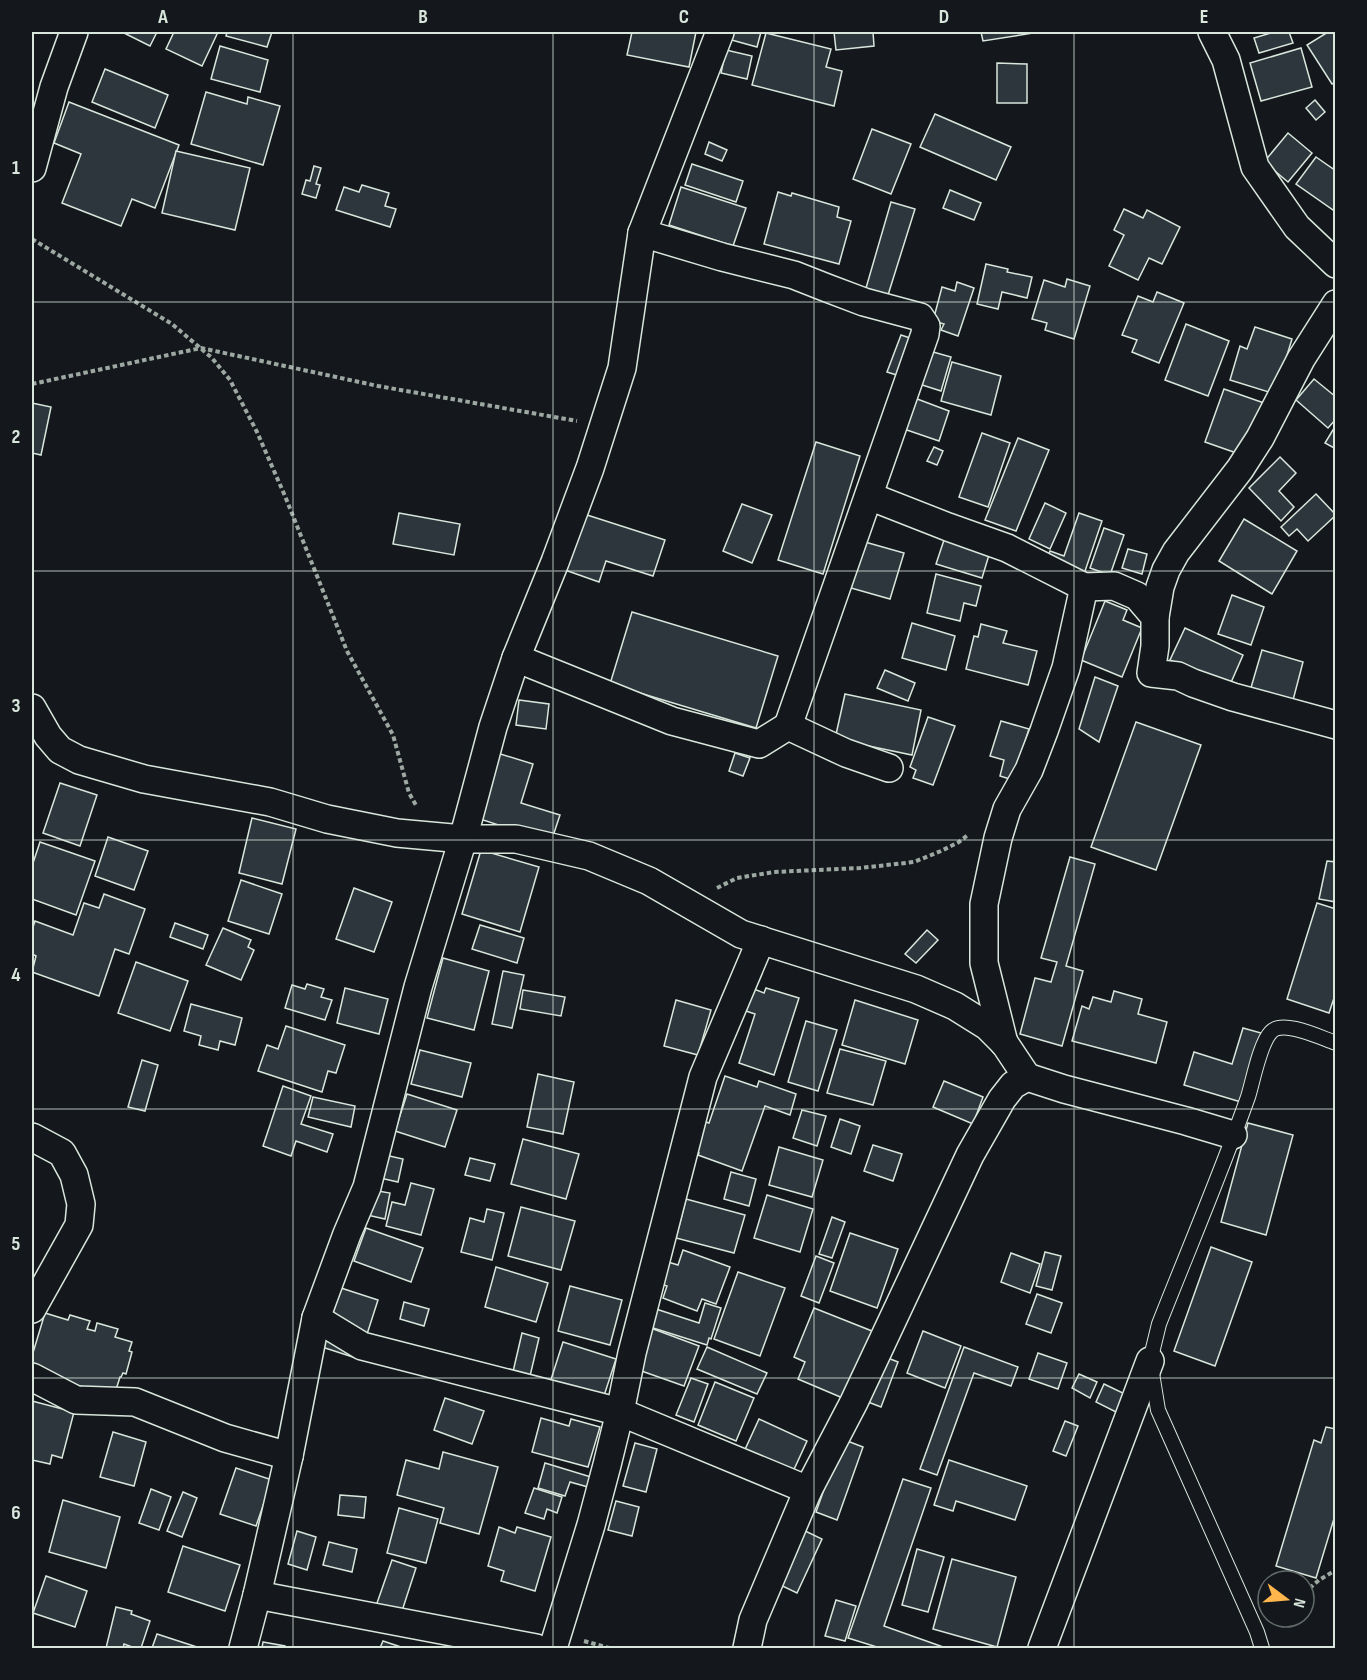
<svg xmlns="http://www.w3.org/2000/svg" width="1367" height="1680" viewBox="0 0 1367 1680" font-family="'Sofia Sans Condensed',sans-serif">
  <rect width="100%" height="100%" fill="#14181c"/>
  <g fill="#2c363c" stroke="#d8e6dc" stroke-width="1.5">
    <path d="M122 32H157L150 46Z"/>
    <path d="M174 32H218L202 66 166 49Z"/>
    <path d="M227 32H272L267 47 226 36Z"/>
    <path d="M632 32H696L689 67 627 55Z"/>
    <path d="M730 32H761L757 47 728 39Z"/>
    <path d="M834 32H873L874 46 836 50Z"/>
    <path d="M981 32H1032L1033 33 983 41Z"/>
    <path d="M1271 32H1289L1293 43 1259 53 1254 38 1271 33Z"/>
    <path d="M1328 32H1336V82L1332 84 1307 45Z"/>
    <path d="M766 33 831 49 826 67 842 71 834 106 752 85Z"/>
    <path d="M220 46 268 60 260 92 211 79Z"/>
    <path d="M1301 48 1312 87 1261 101 1250 63Z"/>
    <path d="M726 50 752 56 747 79 721 73Z"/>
    <path d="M997 63 1027 64V103H997Z"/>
    <path d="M105 69 168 95 155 128 92 102Z"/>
    <path d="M206 92 247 104 248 97 280 106 263 165 191 144Z"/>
    <path d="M1315 100 1325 112 1316 120 1306 108Z"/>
    <path d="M69 102 179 145 155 208 132 199 121 226 62 203 81 154 54 143Z"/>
    <path d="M935 114 1011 147 996 180 920 147Z"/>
    <path d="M872 129 911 144 891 194 853 179Z"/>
    <path d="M1288 133 1312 153 1288 182 1264 162Z"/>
    <path d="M709 142 727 150 722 161 705 154Z"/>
    <path d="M176 151 250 168 235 230 162 213Z"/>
    <path d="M1316 157 1336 171V212L1296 184Z"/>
    <path d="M692 164 743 181 736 202 685 185Z"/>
    <path d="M314 166 321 168 316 184 320 185 316 198 302 194 306 180 310 181Z"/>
    <path d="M362 185 389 193 385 206 396 209 390 227 336 210 344 187 359 192Z"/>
    <path d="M681 187 746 208 733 246 669 225Z"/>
    <path d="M950 190 981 203 974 220 943 208Z"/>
    <path d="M778 192 791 196 792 193 839 207 837 217 851 221 839 264 764 244Z"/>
    <path d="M891 202 915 209 888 295 866 288Z"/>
    <path d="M1124 209 1143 218 1147 210 1180 227 1162 264 1149 258 1138 280 1109 266 1124 235 1114 230Z"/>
    <path d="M986 264 1008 269 1007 272 1032 277 1027 298 1002 292 998 309 977 304Z"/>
    <path d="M1067 279 1090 286 1074 339 1045 330 1047 323 1032 319 1044 280 1065 287Z"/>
    <path d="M957 282 974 288 958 336 941 330 944 324 933 321 942 287 955 291Z"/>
    <path d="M1157 292 1184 303 1159 363 1132 352 1137 340 1122 335 1138 296 1153 302Z"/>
    <path d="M1186 324 1229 341 1208 396 1165 380Z"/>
    <path d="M1255 327 1292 339 1275 394 1230 380 1240 346 1247 349Z"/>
    <path d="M901 335 919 341 906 378 887 372Z"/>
    <path d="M926 350 951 357 941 391 916 383Z"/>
    <path d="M952 362 1001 376 991 415 941 401Z"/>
    <path d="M1314 379 1336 397V419L1328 428 1296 400Z"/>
    <path d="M1224 389 1264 403 1245 456 1205 442Z"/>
    <path d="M912 397 949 411 939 441 901 428Z"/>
    <path d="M32 403 51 407 41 455 32 453Z"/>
    <path d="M1336 425V449L1325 443Z"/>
    <path d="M982 433 1010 443 988 507 959 497Z"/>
    <path d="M1018 438 1049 450 1016 531 985 520Z"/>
    <path d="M816 442 860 456 823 574 778 560Z"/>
    <path d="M934 447 943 451 937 465 927 461Z"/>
    <path d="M1280 457 1296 473 1279 491 1294 507 1281 521 1249 488Z"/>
    <path d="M1316 494 1336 515 1308 541 1297 529 1289 536 1281 527Z"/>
    <path d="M1045 503 1066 513 1050 549 1029 539Z"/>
    <path d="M742 504 772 515 752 563 723 551Z"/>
    <path d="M399 513 460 524 454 555 393 544Z"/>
    <path d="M1079 513 1102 521 1083 577 1045 565 1050 551 1064 556Z"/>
    <path d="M584 514 665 540 653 576 606 561 599 582 565 570Z"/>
    <path d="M1244 519 1297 551 1272 594 1219 561Z"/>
    <path d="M1104 528 1124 535 1110 575 1090 568Z"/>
    <path d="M944 540 989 555 982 578 936 564Z"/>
    <path d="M865 542 904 553 890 599 851 588Z"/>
    <path d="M1128 549 1147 554 1142 574 1122 568Z"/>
    <path d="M936 574 981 586 976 606 964 603 960 621 927 613Z"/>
    <path d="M1232 595 1264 607 1251 645 1218 634Z"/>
    <path d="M1105 601 1127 610 1123 620 1142 628 1122 677 1081 660Z"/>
    <path d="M632 612 778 656 756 728 610 684Z"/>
    <path d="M912 623 955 636 946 670 902 658Z"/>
    <path d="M981 624 1007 631 1003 643 1037 651 1028 685 966 669 974 636 978 637Z"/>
    <path d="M1185 628 1243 655 1229 687 1170 660Z"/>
    <path d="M1262 650 1303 662 1292 704 1250 691Z"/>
    <path d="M885 670 915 683 908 701 877 688Z"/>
    <path d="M1095 677 1118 686 1099 742 1079 729Z"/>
    <path d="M845 694 921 710 912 755 835 739Z"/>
    <path d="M519 700 549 704 546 729 516 725Z"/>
    <path d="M928 717 955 726 933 785 913 778 916 770 910 767Z"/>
    <path d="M1001 721 1029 729 1013 780 1000 776 1004 760 990 756Z"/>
    <path d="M1136 722 1201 745 1156 870 1091 847Z"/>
    <path d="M494 752 533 764 521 803 560 815 551 842 474 817Z"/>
    <path d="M735 753 750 758 743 776 729 771Z"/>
    <path d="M60 783 97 795 80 846 43 833Z"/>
    <path d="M252 818 296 829 282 884 239 873Z"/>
    <path d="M108 837 148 851 134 890 95 876Z"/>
    <path d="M40 842 95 861 76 915 32 899V866Z"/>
    <path d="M481 850 539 867 520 932 462 914Z"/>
    <path d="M1070 857 1095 864 1066 966 1083 971 1062 1046 1020 1034 1035 978 1051 982 1057 962 1041 958Z"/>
    <path d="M1327 861 1336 862V902L1319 899Z"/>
    <path d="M241 880 282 894 269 934 228 921Z"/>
    <path d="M354 888 392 902 374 952 336 939Z"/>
    <path d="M104 894 145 909 129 954 115 949 99 996 32 972 36 956 32 954V930L35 921 73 935 84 903 99 908Z"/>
    <path d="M1317 903 1336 909V992L1329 1013 1287 999Z"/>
    <path d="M175 923 208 935 203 949 170 937Z"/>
    <path d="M480 925 524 938 517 963 472 949Z"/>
    <path d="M223 928 251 940 248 947 254 950 241 980 206 965Z"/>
    <path d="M927 930 938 940 916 963 905 954Z"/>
    <path d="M443 958 489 971 474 1030 427 1018Z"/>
    <path d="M136 962 188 981 170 1031 118 1013Z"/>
    <path d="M503 971 524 975 512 1028 492 1024Z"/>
    <path d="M307 984 324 989 321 997 332 1000 325 1020 285 1008 292 985 305 989Z"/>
    <path d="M345 988 388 999 379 1034 337 1023Z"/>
    <path d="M766 988 799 998 774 1075 739 1063 755 1014 746 1011 754 989 764 993Z"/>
    <path d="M523 990 565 997 561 1016 520 1009Z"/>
    <path d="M1114 991 1142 999 1138 1014 1167 1022 1156 1063 1072 1041 1082 1006 1089 1009 1093 997 1111 1002Z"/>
    <path d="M676 1000 711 1010 698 1055 664 1046Z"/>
    <path d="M855 1000 918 1020 905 1064 842 1045Z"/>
    <path d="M191 1004 242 1018 235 1045 220 1041 218 1050 199 1045 201 1036 184 1031Z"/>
    <path d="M806 1021 837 1030 818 1091 788 1082Z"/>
    <path d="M286 1026 345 1045 336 1073 328 1071 322 1092 258 1071 267 1045 278 1049Z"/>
    <path d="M1243 1028 1261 1033 1241 1102 1184 1085 1194 1052 1232 1064Z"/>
    <path d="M840 1049 886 1061 873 1105 827 1093Z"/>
    <path d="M420 1050 471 1063 462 1097 411 1084Z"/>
    <path d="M142 1060 158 1065 145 1111 128 1107Z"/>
    <path d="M538 1074 574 1082 563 1134 527 1127Z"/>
    <path d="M725 1076 757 1087 759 1081 796 1094 790 1115 765 1106 742 1171 698 1155 699 1153 689 1150 700 1120 709 1123Z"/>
    <path d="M944 1081 983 1097 973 1124 933 1107Z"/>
    <path d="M283 1086 311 1096 301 1124 333 1134 327 1152 296 1141 291 1156 263 1146Z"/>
    <path d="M407 1094 457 1110 445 1147 395 1131Z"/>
    <path d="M313 1097 355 1106 351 1127 308 1117Z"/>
    <path d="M802 1110 826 1116 817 1146 793 1138Z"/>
    <path d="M840 1119 860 1126 851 1154 831 1147Z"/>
    <path d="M1248 1123 1293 1135 1266 1235 1221 1222Z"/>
    <path d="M523 1139 579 1154 566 1199 511 1184Z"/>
    <path d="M873 1145 902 1154 893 1181 864 1171Z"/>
    <path d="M779 1147 823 1160 812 1197 769 1185Z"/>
    <path d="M385 1155 403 1159 398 1182 380 1178Z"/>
    <path d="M470 1158 495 1164 490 1181 465 1175Z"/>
    <path d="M731 1172 756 1179 749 1206 724 1199Z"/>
    <path d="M411 1183 434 1189 421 1235 386 1226 392 1202 405 1205Z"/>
    <path d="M372 1190 390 1193 385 1219 367 1215Z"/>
    <path d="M767 1195 813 1209 800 1252 754 1238Z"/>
    <path d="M686 1199 745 1215 734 1253 676 1238Z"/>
    <path d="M521 1207 575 1221 561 1270 508 1256Z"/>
    <path d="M487 1209 504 1213 492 1260 461 1252 470 1218 484 1222Z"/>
    <path d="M832 1217 845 1222 832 1258 819 1254Z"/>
    <path d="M366 1228 423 1248 411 1282 354 1261Z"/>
    <path d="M850 1233 898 1249 877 1308 830 1291Z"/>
    <path d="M1211 1247 1252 1262 1215 1366 1174 1351Z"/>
    <path d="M683 1250 730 1267 716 1304 702 1299 697 1311 663 1298 667 1286 661 1284 668 1262 678 1265Z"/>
    <path d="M1045 1252 1061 1256 1052 1290 1036 1286Z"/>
    <path d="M1011 1253 1040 1264 1030 1293 1001 1282Z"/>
    <path d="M816 1256 834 1263 819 1303 801 1296Z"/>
    <path d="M496 1267 548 1283 536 1322 485 1307Z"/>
    <path d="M738 1272 785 1288 760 1356 714 1339Z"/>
    <path d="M570 1286 622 1300 610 1345 558 1331Z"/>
    <path d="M341 1288 378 1300 359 1359 322 1347Z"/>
    <path d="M1037 1294 1062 1303 1051 1333 1026 1324Z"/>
    <path d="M404 1302 429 1309 424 1326 400 1319Z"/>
    <path d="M705 1303 721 1308 711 1339 709 1338 707 1345 650 1327 656 1309 699 1323Z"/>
    <path d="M814 1308 877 1333 845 1399 798 1379 805 1362 794 1357Z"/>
    <path d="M45 1313 68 1320 70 1315 90 1321 87 1329 95 1331 97 1323 118 1329 115 1337 132 1342 129 1351 132 1352 126 1374 123 1373 121 1377H120L114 1396 36 1373 32 1365V1356Z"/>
    <path d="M648 1327 699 1346 684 1386 633 1368Z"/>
    <path d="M923 1331 961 1346 945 1388 907 1373Z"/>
    <path d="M522 1333 539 1338 526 1393 509 1389Z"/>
    <path d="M563 1342 616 1359 600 1408 547 1392Z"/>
    <path d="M707 1347 767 1373 757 1394 697 1369Z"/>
    <path d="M964 1347 1018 1367 1011 1386 974 1373 937 1475 920 1469Z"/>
    <path d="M1038 1353 1067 1363 1058 1389 1029 1379Z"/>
    <path d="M880 1355 898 1362 881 1407 863 1400Z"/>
    <path d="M1079 1374 1097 1382 1090 1398 1072 1388Z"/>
    <path d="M691 1378 708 1384 694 1422 676 1415Z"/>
    <path d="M715 1382 754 1398 736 1441 698 1425Z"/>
    <path d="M1104 1384 1125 1394 1116 1412 1096 1402Z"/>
    <path d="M445 1398 484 1411 472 1444 434 1430Z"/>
    <path d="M32 1401 74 1412 62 1458 52 1455 50 1464 32 1460Z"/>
    <path d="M541 1418 569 1426 571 1419 600 1427 588 1467 532 1452Z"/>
    <path d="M759 1419 807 1441 785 1489 737 1467Z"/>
    <path d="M1065 1421 1078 1426 1066 1456 1053 1451Z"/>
    <path d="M1326 1427 1336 1429V1512L1316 1578 1276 1566 1314 1440 1321 1443Z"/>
    <path d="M113 1432 146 1442 134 1486 100 1477Z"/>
    <path d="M842 1439 863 1447 837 1520 816 1512Z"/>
    <path d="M635 1443 657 1449 646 1492 623 1486Z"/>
    <path d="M443 1452 498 1467 479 1534 440 1523 444 1508 397 1495 406 1460 439 1469Z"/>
    <path d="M949 1460 1027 1486 1015 1520 956 1501 953 1511 934 1505Z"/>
    <path d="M545 1463 591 1477 588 1487 570 1482 565 1496 538 1488Z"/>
    <path d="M236 1468 272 1480 256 1526 220 1514Z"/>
    <path d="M903 1479 931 1488 884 1626 946 1648H880L848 1638Z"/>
    <path d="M534 1488 562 1497 557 1513 547 1509 544 1519 525 1513Z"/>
    <path d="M151 1489 171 1497 159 1530 139 1523Z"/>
    <path d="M183 1492 197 1498 182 1537 167 1531Z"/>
    <path d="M340 1495 366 1497 364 1518 338 1515Z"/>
    <path d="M63 1500 120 1517 106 1568 49 1552Z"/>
    <path d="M616 1501 639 1507 632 1536 608 1530Z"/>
    <path d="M399 1508 438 1519 426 1563 387 1553Z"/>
    <path d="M499 1527 515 1533 517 1527 551 1537 535 1591 501 1581 504 1571 488 1566Z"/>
    <path d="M799 1528 822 1539 797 1593 774 1582Z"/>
    <path d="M297 1531 316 1537 307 1570 288 1564Z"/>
    <path d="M329 1542 357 1549 352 1572 323 1565Z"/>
    <path d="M183 1546 240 1565 225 1611 168 1592Z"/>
    <path d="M917 1549 944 1557 928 1612 902 1605Z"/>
    <path d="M952 1559 1016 1577 997 1647 933 1629Z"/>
    <path d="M392 1560 416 1568 401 1614 376 1606Z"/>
    <path d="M46 1576 87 1591 75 1627 33 1613Z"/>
    <path d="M836 1600 856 1606 845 1641 825 1636Z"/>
    <path d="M116 1607 132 1611 131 1614 150 1621 141 1648H135L124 1644 123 1648H106Z"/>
    <path d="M157 1634 200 1648H152Z"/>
    <path d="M383 1641 404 1648H380Z"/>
    <path d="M263 1642 285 1646V1648H262Z"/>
  </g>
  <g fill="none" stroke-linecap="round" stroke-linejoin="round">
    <g stroke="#d8e6dc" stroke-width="16">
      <path id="lane" d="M1262 1648 1257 1632 1158 1410 1150 1361 1159 1324C1189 1248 1221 1173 1248 1097 1253 1081 1260 1043 1271 1032 1283 1019 1321 1038 1336 1043"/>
    </g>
    <g stroke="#d8e6dc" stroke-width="30">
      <g id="street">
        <path d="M1212 32 1226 60 1255 167 1297 227 1336 264"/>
        <path d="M32 168 54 87 74 32"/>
        <path d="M642 233 722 257 794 275 827 288 864 302 920 317 926 326 925 334 788 726"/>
        <path d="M869 496 948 527 1007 548 1084 587 1114 586 1137 596 1155 617V646L1151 673 1178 676 1193 683 1233 697 1336 725"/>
        <path d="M1155 617 1160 587 1166 570 1176 552 1240 469 1260 438 1301 359 1336 304"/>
        <path d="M516 658 672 721 759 744 788 726 846 753 889 768"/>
        <path d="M32 708 48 736 60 750 79 760 144 779 270 802 327 819 397 833 463 839H516L589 856 649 881 741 934 916 989 955 1006 987 1026 1005 1044 1027 1077 1064 1089 1186 1121 1233 1135"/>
        <path d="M1004 1043 984 963V904L998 838 1007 809 1029 770 1044 731 1066 668 1084 587"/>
        <path d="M32 1137 62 1153 74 1175 81 1204 79 1225 32 1309"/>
        <path d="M316 1318 362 1346 620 1412 808 1490"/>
        <path d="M32 1377 76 1400 135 1402 225 1438 289 1456"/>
        <path d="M257 1595 536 1648"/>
        <path d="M243 1648 257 1595 289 1456 316 1318 347 1234 367 1187 418 987 463 839 493 727 516 658 555 562 590 468 622 368 642 233 720 32"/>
        <path d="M553 1648 591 1525 607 1465 620 1412 632 1353 703 1077 761 940"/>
        <path d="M747 1648 753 1620 808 1490 854 1402 970 1155 1002 1099 1013 1085 1027 1077"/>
        <path d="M1042 1648 1150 1361"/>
      </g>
    </g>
    <g stroke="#9da8a2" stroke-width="4" stroke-dasharray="4.5 3" stroke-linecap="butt">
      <path d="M32 239 172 324 212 358 230 380 257 432 285 496 347 651 393 735 409 793 417 807"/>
      <path d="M32 384 201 348 378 386 577 421"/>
      <path d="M717 888 737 878 774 872 860 868 914 862 941 851 959 842 969 834"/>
      <path d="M1304 1593 1319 1580 1336 1570"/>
      <path d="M584 1641 609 1648"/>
    </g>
    <use href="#lane" stroke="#14181c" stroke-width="14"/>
    <use href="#street" stroke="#14181c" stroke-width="27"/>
  </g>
  <path fill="none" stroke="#d8e6dc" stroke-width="1.5" stroke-opacity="0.55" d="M293 32V1648M553 32V1648M814 32V1648M1074 32V1648M32 302H1336M32 571H1336M32 840H1336M32 1109H1336M32 1378H1336"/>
  <rect width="1367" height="1680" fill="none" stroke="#14181c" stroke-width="66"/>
  <g transform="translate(1286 1599) rotate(106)"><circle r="28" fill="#14181c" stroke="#626a69" stroke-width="1.5"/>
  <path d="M0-4.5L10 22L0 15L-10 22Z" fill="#ffb74d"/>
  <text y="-9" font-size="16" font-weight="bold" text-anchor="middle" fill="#d8e6dc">N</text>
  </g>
  <rect x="33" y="33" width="1301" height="1614" fill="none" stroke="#d8e6dc" stroke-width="2"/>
  <g font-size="20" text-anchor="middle" font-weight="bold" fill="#d8e6dc">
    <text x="163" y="23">A</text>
    <text x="423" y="23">B</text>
    <text x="684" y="23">C</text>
    <text x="944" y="23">D</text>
    <text x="1204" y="23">E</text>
    <text x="16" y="174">1</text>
    <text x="16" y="443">2</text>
    <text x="16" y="712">3</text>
    <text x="16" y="981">4</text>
    <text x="16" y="1250">5</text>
    <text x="16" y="1519">6</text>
  </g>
</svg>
